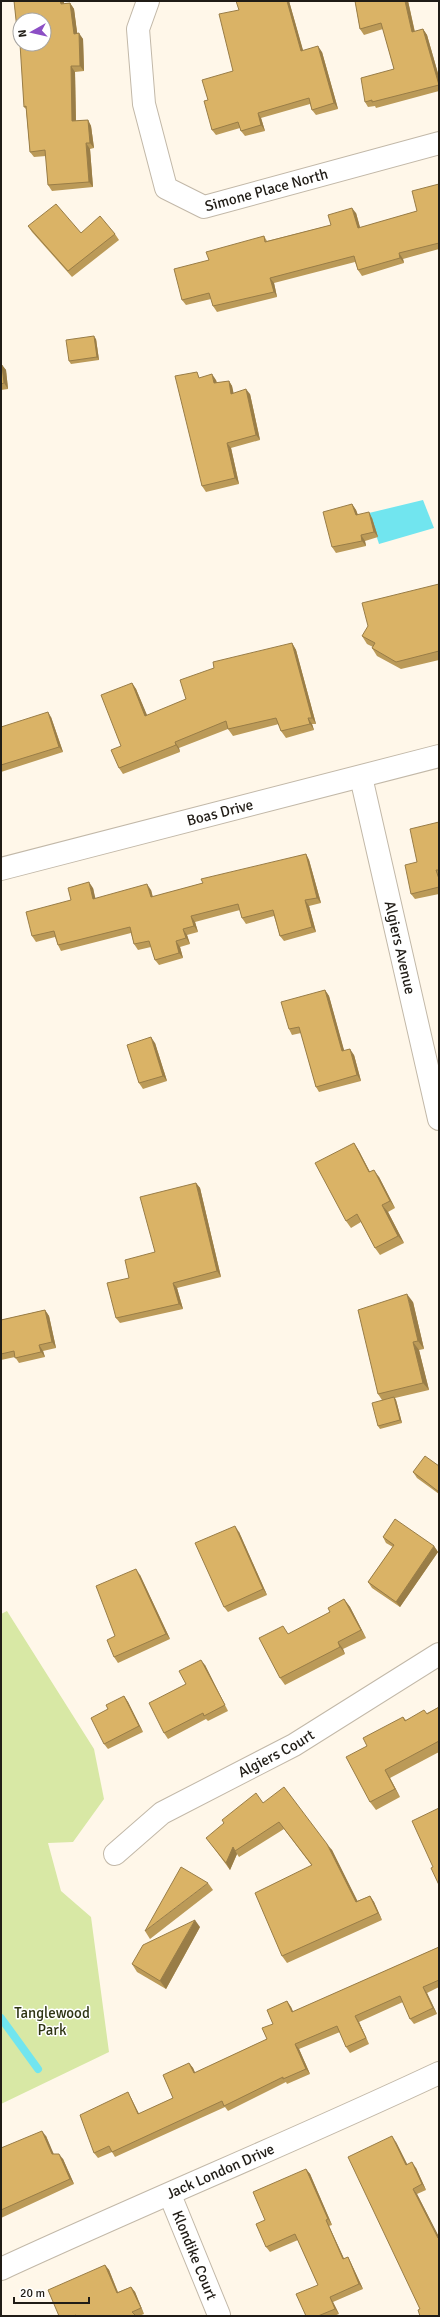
<svg xmlns="http://www.w3.org/2000/svg" width="440" height="2317" viewBox="0 0 440 2317" font-family="Signika,sans-serif">
  <rect width="100%" height="100%" fill="#fff7e9"/>
  <path fill="#d8e8a5" d="M7 1611 94 1749 104 1799 73 1842 48 1843 61 1891 91 1917 109 2052 1 2104V1614Z"/>
  <path fill="#71e5ef" d="M423 500 434 528 379 544 369 513Z"/>
  <g fill="none" stroke-linecap="round" stroke-linejoin="round">
    <path stroke="#71e5ef" stroke-width="8" d="M1 2018 38 2069"/>
    <g stroke="#c2b8a8" stroke-width="24">
      <g id="minor">
        <path id="s1" d="M148 1 138 29 144 104 166 188 204 207 439 143"/>
        <path id="s2" d="M361 777 439 1119"/>
        <path id="s3" d="M1 869 439 756"/>
        <path id="s4" d="M115 1854 162 1813 294 1745 439 1654"/>
        <path id="s5" d="M170 2195 219 2315"/>
        <path id="s6" d="M1 2269C146 2202 294 2141 439 2073"/>
      </g>
    </g>
    <use href="#minor" stroke="#fff" stroke-width="22"/>
  </g>
  <g fill="#bb9a58">
    <path d="M14 1H64V4L70 3 74 9 77 33 83 39 84 71 75 72 76 121 88 120 91 126 94 148 90 149 93 187 52 191 48 185 46 156 34 157 30 152 26 109 24 107 20 33 17 29Z"/>
    <path d="M289 1 303 51 322 52 338 109 316 115 312 110 310 104 261 118 265 131 245 136 241 131 240 128 216 135 212 130 208 100 233 71Z"/>
    <path d="M355 1H408L415 32 423 29 427 35 439 77V91L376 108 375 106 368 107 365 102 394 69 383 29 364 35 360 29Z"/>
    <path d="M439 184V249L403 259 404 263 362 276 358 270 355 262 274 283 277 297 217 312 213 306 211 299 186 305 182 300 209 260 264 236 267 241 331 225 356 213 360 228 417 211Z"/>
    <path d="M28 226 81 233 115 234 119 240 72 277 32 232Z"/>
    <path d="M96 339 99 360 71 364 69 361Z"/>
    <path d="M1 365H2L6 370 8 389 1 390Z"/>
    <path d="M201 378 216 380 217 383 229 381 232 386 233 393 250 394 260 440 231 448 239 484 206 492 202 486Z"/>
    <path d="M352 504 356 510 358 515 372 518 378 537 365 541 366 546 336 553 332 547Z"/>
    <path d="M439 584V660L401 669 377 656 372 648 373 647 367 644 362 636Z"/>
    <path d="M292 643 296 650 316 724H312L314 730 286 738 281 731 279 724 233 736 228 729 179 748 180 752 123 774 119 768 121 746 132 683 136 689 147 716 186 699Z"/>
    <path d="M51 717 63 752 1 772V727Z"/>
    <path d="M439 822V894L415 899 411 894Z"/>
    <path d="M306 854 309 860 321 903 309 906 316 932 284 941 280 936 274 916 246 924 242 918 240 910 195 922 198 932 187 935 190 944 180 947 183 958 159 965 155 960 151 947 138 950 134 944 131 933 61 951 58 945 55 937 36 942 32 936 93 888 95 899 151 890 153 897Z"/>
    <path d="M325 990 329 996 344 1051 354 1055 361 1081 319 1092 316 1087 301 1033 292 1035 289 1029Z"/>
    <path d="M155 1043 167 1081 143 1089 139 1083Z"/>
    <path d="M354 1143 359 1151 370 1172 379 1177 395 1208 388 1212 404 1243 380 1255 375 1248 361 1222 351 1228 346 1221Z"/>
    <path d="M196 1183 200 1188 221 1277 177 1288 183 1309 120 1323 116 1318 129 1278 155 1252Z"/>
    <path d="M413 1302 424 1349 419 1350 429 1390 395 1398 396 1400 402 1423 380 1429 378 1426 382 1400 378 1394Z"/>
    <path d="M45 1310 49 1316 56 1348 43 1351 45 1357 19 1363 15 1357 1 1360V1320Z"/>
    <path d="M439 1466V1494L417 1478 413 1472Z"/>
    <path d="M239 1532 267 1595 228 1612 224 1607Z"/>
    <path d="M383 1537 434 1546 438 1552 400 1607 372 1588 368 1582 393 1547 386 1543Z"/>
    <path d="M140 1575 170 1639 118 1663 114 1657 115 1636Z"/>
    <path d="M344 1599 350 1607 366 1638 343 1649 345 1654 285 1685 280 1678 289 1634 330 1612Z"/>
    <path d="M205 1665 228 1711 208 1721 206 1719 168 1739 164 1733 186 1684Z"/>
    <path d="M124 1696 128 1702 143 1732 108 1749 104 1744 108 1709Z"/>
    <path d="M439 1707V1752L390 1778 400 1797 376 1810 370 1802 367 1746 403 1717 406 1720 427 1713Z"/>
    <path d="M263 1803 332 1850 357 1901 370 1896 374 1902 382 1920 287 1963 282 1956 312 1866 284 1829 239 1857 237 1854 230 1870 211 1844Z"/>
    <path d="M208 1883 213 1890 150 1939 145 1931Z"/>
    <path d="M200 1927 166 1989 137 1972 132 1964Z"/>
    <path d="M439 1947V1987L427 1993 437 2014 414 2024 410 2019 403 2002 359 2022 369 2044 350 2053 346 2047 340 2032 299 2049 310 2074 287 2084 286 2082 228 2111 225 2107 115 2157 112 2152 98 2158 94 2153 131 2098 139 2114 173 2098 189 2063 193 2068 195 2073 267 2039 273 2024 287 2001 291 2007 293 2012Z"/>
    <path d="M46 2136 53 2154 63 2159 74 2184 1 2218V2148Z"/>
    <path d="M396 2142 407 2164 416 2168 426 2190 417 2194 439 2237 420 2309Z"/>
    <path d="M306 2169 310 2174 332 2225 329 2226 344 2259 348 2257 351 2263 363 2289 333 2302 339 2314 334 2316H306L318 2285 298 2240 270 2252 266 2247 265 2220Z"/>
    <path d="M105 2265 109 2270 118 2292 131 2287 135 2292 144 2314 139 2316H59Z"/>
  </g>
  <g fill="#997d47">
    <path d="M60 1H64V10L61 4Z"/>
    <path d="M287 1H289L305 57 301 51Z"/>
    <path d="M405 1H408L416 38 412 32Z"/>
    <path d="M70 3 74 9 78 39 74 34Z"/>
    <path d="M423 29 427 35 439 77V85Z"/>
    <path d="M79 33 83 39 84 71 80 66Z"/>
    <path d="M318 46 322 52 338 109 334 103Z"/>
    <path d="M71 66 75 72 76 127 72 121Z"/>
    <path d="M258 113 261 118 265 131 261 125Z"/>
    <path d="M88 120 91 126 94 148 90 143Z"/>
    <path d="M86 143 90 149 93 187 89 182Z"/>
    <path d="M352 208 356 213 362 234 358 228Z"/>
    <path d="M399 253 403 259 404 263 400 258Z"/>
    <path d="M270 278 274 283 277 297 274 292Z"/>
    <path d="M94 336 96 339 99 360 97 357Z"/>
    <path d="M2 365 6 370 8 389 4 383Z"/>
    <path d="M212 374 216 380 218 389 214 383Z"/>
    <path d="M229 381 232 386 235 399 231 394Z"/>
    <path d="M246 389 250 394 260 440 256 435Z"/>
    <path d="M227 443 231 448 239 484 235 478Z"/>
    <path d="M352 504 356 510 360 521 356 515Z"/>
    <path d="M369 512 372 518 378 537 374 532Z"/>
    <path d="M361 535 365 541 366 546 362 541Z"/>
    <path d="M292 643 296 650 316 724 312 718Z"/>
    <path d="M132 683 136 689 150 722 145 716Z"/>
    <path d="M48 712 51 717 63 752 59 747Z"/>
    <path d="M308 718 312 724 314 730 310 724Z"/>
    <path d="M175 742 179 748 180 752 176 745Z"/>
    <path d="M306 854 309 860 321 903 317 898Z"/>
    <path d="M89 882 93 888 97 905 93 899Z"/>
    <path d="M147 884 151 890 154 903 151 897Z"/>
    <path d="M305 900 309 906 316 932 312 927Z"/>
    <path d="M191 916 195 922 198 932 194 926Z"/>
    <path d="M183 929 187 935 190 944 186 938Z"/>
    <path d="M176 941 180 947 183 958 179 953Z"/>
    <path d="M325 990 329 996 346 1057 342 1051Z"/>
    <path d="M151 1037 155 1043 167 1081 163 1076Z"/>
    <path d="M350 1049 354 1055 361 1081 357 1075Z"/>
    <path d="M354 1143 359 1151 374 1180 369 1172Z"/>
    <path d="M374 1170 379 1177 395 1208 390 1201Z"/>
    <path d="M196 1183 200 1188 221 1277 217 1271Z"/>
    <path d="M382 1205 388 1212 404 1243 398 1236Z"/>
    <path d="M173 1283 177 1288 183 1309 179 1304Z"/>
    <path d="M407 1294 413 1302 424 1349 418 1341Z"/>
    <path d="M45 1310 49 1316 56 1348 52 1342Z"/>
    <path d="M413 1342 419 1350 429 1390 423 1383Z"/>
    <path d="M39 1345 43 1351 45 1357 41 1352Z"/>
    <path d="M394 1397 396 1400 402 1423 400 1420Z"/>
    <path d="M235 1526 239 1532 267 1595 263 1589Z"/>
    <path d="M434 1546 438 1552 400 1607 396 1602Z"/>
    <path d="M136 1569 140 1575 170 1639 166 1634Z"/>
    <path d="M344 1599 350 1607 366 1638 361 1630Z"/>
    <path d="M338 1642 343 1649 345 1654 340 1647Z"/>
    <path d="M201 1660 205 1665 228 1711 225 1705Z"/>
    <path d="M124 1696 128 1702 143 1732 139 1726Z"/>
    <path d="M385 1770 390 1778 400 1797 395 1789Z"/>
    <path d="M327 1844 332 1850 361 1908 356 1902Z"/>
    <path d="M233 1847 237 1854 230 1870 226 1863Z"/>
    <path d="M370 1896 374 1902 382 1920 378 1913Z"/>
    <path d="M195 1920 200 1927 166 1989 160 1981Z"/>
    <path d="M423 1987 427 1993 437 2014 433 2008Z"/>
    <path d="M287 2001 291 2007 296 2018 292 2012Z"/>
    <path d="M355 2016 359 2022 369 2044Z"/>
    <path d="M295 2044 299 2049 310 2074 306 2069Z"/>
    <path d="M189 2063 193 2068 198 2079 194 2073Z"/>
    <path d="M128 2092 142 2120 138 2114Z"/>
    <path d="M42 2131 46 2136 56 2159 52 2154Z"/>
    <path d="M392 2136 396 2142 410 2170 406 2165Z"/>
    <path d="M59 2154 63 2159 74 2184 70 2179Z"/>
    <path d="M412 2162 416 2168 426 2190 422 2184Z"/>
    <path d="M306 2169 310 2174 332 2225 328 2219Z"/>
    <path d="M413 2189 417 2194 439 2237V2239Z"/>
    <path d="M326 2220 329 2226 347 2265 343 2259Z"/>
    <path d="M348 2257 351 2263 363 2289 359 2284Z"/>
    <path d="M105 2265 109 2270 120 2298 117 2293Z"/>
    <path d="M131 2287 135 2292 144 2314 141 2308Z"/>
    <path d="M330 2297 333 2302 339 2314 335 2309Z"/>
  </g>
  <g fill="#dab366" stroke="#997d47">
    <path d="M14 1H60L61 4 70 3 74 34 79 33 80 66H71L72 121 88 120 90 143H86L89 182 48 185 45 150 30 152 26 106 24 107 20 44H44V20H20V41L19 29H17Z"/>
    <path d="M236 1H287L301 51 318 46 334 103 312 110 309 98 258 113 261 125 241 131 238 122 212 130 204 101 208 100 202 80 233 71 219 14 239 10Z"/>
    <path d="M355 1H405L412 32 423 29 439 85 372 102V100L365 102 361 78 394 69 381 23 360 29Z"/>
    <path d="M439 184V243L399 253 400 258 358 270 354 256 270 278 274 292 213 306 209 293 182 300 174 269 209 260 206 252 264 236 265 242 331 225 328 215 352 208 358 228 417 211 412 191Z"/>
    <path d="M56 204 81 233 100 216 115 234 68 271 28 226Z"/>
    <path d="M94 336 97 357 69 361 66 340Z"/>
    <path d="M1 365H2L4 383 1 384Z"/>
    <path d="M197 372 199 378 212 374 214 383 229 381 231 394 246 389 256 435 227 443 235 478 202 486 175 376Z"/>
    <path d="M352 504 356 515 369 512 374 532 361 535 362 541 332 547 323 512Z"/>
    <path d="M439 584V651L396 662 372 648 375 643 362 636 368 626 362 603Z"/>
    <path d="M292 643 312 718H308L310 724 281 731 276 718 228 729 226 721 175 742 176 745 119 768 111 750 121 746 101 695 132 683 145 716 186 699 180 680 214 668 213 662Z"/>
    <path d="M48 712 59 747 1 765V727Z"/>
    <path d="M439 822V870H436L439 879V887L411 894 405 865 417 862 410 829Z"/>
    <path d="M306 854 317 898 305 900 312 927 280 936 273 910 242 918 238 904 191 916 194 926 183 929 186 938 176 941 179 953 155 960 149 941 134 944 130 927 58 945 54 931 32 936 26 912 71 900 68 888 89 882 93 899 147 884 151 897 203 883 201 879Z"/>
    <path d="M325 990 342 1051 350 1049 357 1075 316 1087 299 1027 289 1029 281 1002Z"/>
    <path d="M151 1037 163 1076 139 1083 127 1045Z"/>
    <path d="M354 1143 369 1172 374 1170 390 1201 382 1205 398 1236 375 1248 357 1214 346 1221 315 1163Z"/>
    <path d="M196 1183 217 1271 173 1283 179 1304 116 1318 107 1283 129 1278 125 1260 155 1252 140 1197Z"/>
    <path d="M407 1294 418 1341 413 1342 423 1383 378 1394 358 1310Z"/>
    <path d="M45 1310 52 1342 39 1345 41 1352 15 1358 14 1351 1 1354V1320Z"/>
    <path d="M394 1397 400 1420 378 1426 372 1403Z"/>
    <path d="M425 1456 439 1466V1492L413 1472Z"/>
    <path d="M395 1519 434 1546 396 1602 368 1582 394 1545 383 1537Z"/>
    <path d="M235 1526 263 1589 224 1607 195 1543Z"/>
    <path d="M136 1569 166 1634 114 1657 107 1640 115 1636 96 1586Z"/>
    <path d="M344 1599 361 1630 338 1642 340 1647 280 1678 259 1638 283 1626 288 1634 330 1612 328 1608Z"/>
    <path d="M201 1660 225 1705 204 1716 203 1713 164 1733 149 1703 186 1684 179 1671Z"/>
    <path d="M124 1696 139 1726 104 1744 91 1718 108 1709 106 1705Z"/>
    <path d="M439 1707V1741L385 1770 395 1789 370 1802 346 1757 367 1746 363 1738 403 1717 405 1721 424 1710 427 1714Z"/>
    <path d="M284 1787 327 1844 356 1902 370 1896 378 1913 282 1956 255 1893 312 1865 279 1822 235 1851 233 1847 226 1863 206 1838 224 1823 222 1820 256 1793 263 1803Z"/>
    <path d="M439 1808V1885L431 1868 433 1867 412 1821Z"/>
    <path d="M181 1867 208 1883 145 1931Z"/>
    <path d="M195 1920 160 1981 132 1964 143 1945Z"/>
    <path d="M439 1947V1980L423 1987 433 2008 410 2019 400 1996 355 2016 366 2038 346 2047 337 2026 295 2044 306 2069 283 2079V2077L224 2106 222 2101 112 2152 109 2146 94 2153 80 2115 128 2092 138 2114 173 2098 163 2075 189 2063 194 2073 267 2039 262 2028 273 2024 267 2010 287 2001 292 2012Z"/>
    <path d="M42 2131 52 2154H59L70 2179 1 2210V2148Z"/>
    <path d="M392 2136 406 2165 412 2162 422 2184 413 2189 438 2238 439 2237V2316H420L418 2310 420 2309 348 2157Z"/>
    <path d="M306 2169 328 2219 326 2220 343 2259 348 2257 359 2284 330 2297 335 2309 318 2316H306L296 2294 318 2285 295 2234 266 2247 256 2224 265 2220 253 2192Z"/>
    <path d="M105 2265 117 2293 131 2287 141 2308 132 2312 136 2316H77L76 2315 74 2316H59L48 2290Z"/>
  </g>
  <g text-anchor="middle" dominant-baseline="central" stroke-width="3" stroke-linejoin="round" paint-order="stroke">
    <g font-size="15" fill="#201c16" stroke="#fff">
      <text stroke="none"><textPath href="#s1" startOffset="299">Simone Place North</textPath></text>
      <text stroke="none"><textPath href="#s3" startOffset="226">Boas Drive</textPath></text>
      <text stroke="none"><textPath href="#s2" startOffset="175">Algiers Avenue</textPath></text>
      <text stroke="none"><textPath href="#s4" startOffset="191">Algiers Court</textPath></text>
      <text stroke="none"><textPath href="#s6" startOffset="240">Jack London Drive</textPath></text>
      <text stroke="none"><textPath href="#s5" startOffset="65">Klondike Court</textPath></text>
    </g>
    <g font-size="15" fill="#2e3513" stroke="#fff">
      <text x="52" y="2013">Tanglewood<tspan x="52" dy="17">Park</tspan></text>
    </g>
  </g>
  <rect width="440" height="2317" fill="none" stroke="#201c16" stroke-width="4"/>
  <g transform="translate(32 32) rotate(262)"><circle r="19" fill="#ffffff" stroke="#a6a4a2"/>
  <path d="M0-3L7 15L0 10L-7 15Z" fill="#8c4fc5"/>
  <text y="-6" font-size="11" font-weight="bold" text-anchor="middle" fill="#201c16">N</text>
  </g>
  <path d="M14 2297v6h75v-6" fill="none" stroke="#201c16" stroke-width="2"/>
  <text x="20" y="2297" font-size="12" fill="#201c16" stroke="#ffffff" stroke-width="3" paint-order="stroke">20 m</text>
</svg>
